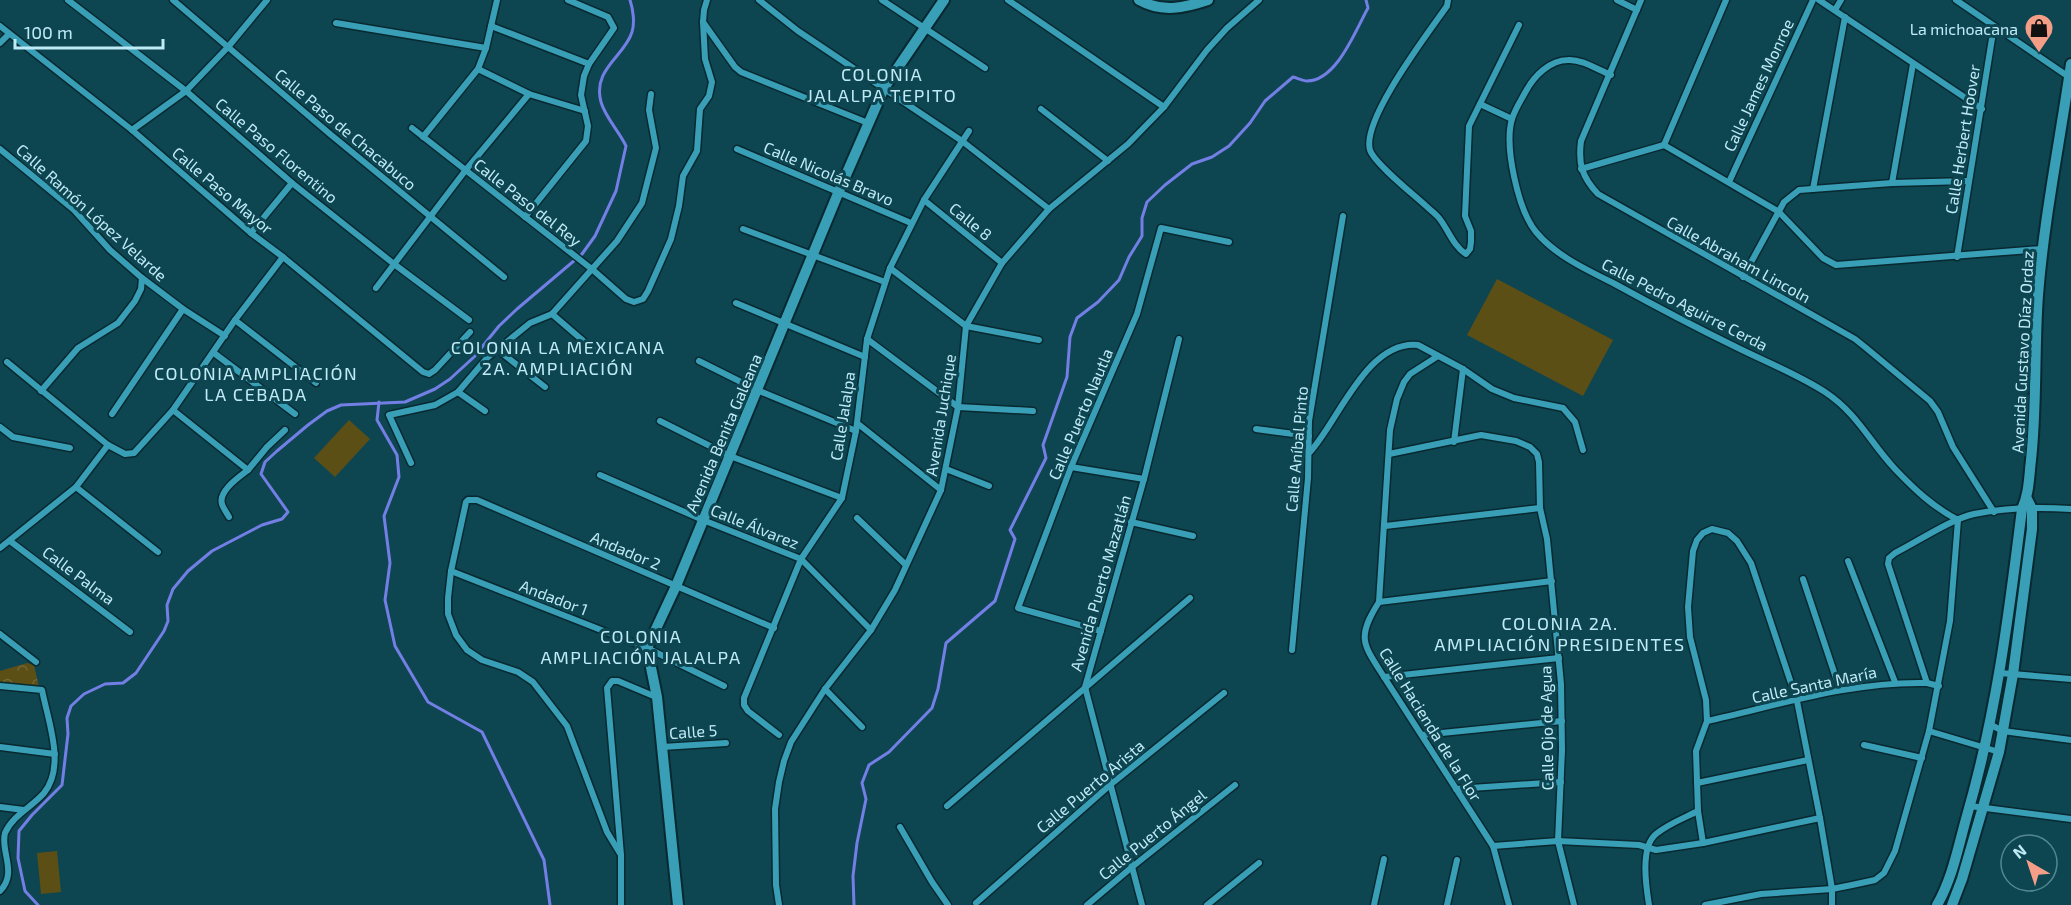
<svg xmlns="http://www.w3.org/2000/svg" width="2071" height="905" viewBox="0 0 2071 905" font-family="'Exo 2',sans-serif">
  <defs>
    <pattern id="park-crowns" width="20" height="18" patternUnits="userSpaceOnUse" patternTransform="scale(1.5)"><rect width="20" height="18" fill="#5c4f16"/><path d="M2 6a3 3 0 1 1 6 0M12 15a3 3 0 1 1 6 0" fill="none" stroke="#726839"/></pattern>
  </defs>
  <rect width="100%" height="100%" fill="#0d4551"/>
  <g fill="#5c4f16">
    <path d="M1497 279 1613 340 1583 396 1467 335Z"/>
    <path d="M349 420 370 439 335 477 314 458Z"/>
    <path d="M57 851 61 892 41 894 37 853Z"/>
  </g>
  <path fill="url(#park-crowns)" d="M27 663 34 665 39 687 0 683V671Z"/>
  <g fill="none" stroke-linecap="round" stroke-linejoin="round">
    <g stroke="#737fe5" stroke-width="3">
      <path d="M379 402 377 420 397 455 399 477 384 516 390 563 385 600 395 646 428 702 482 732 544 860 550 905"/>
      <path d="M38 905 25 891 18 858 19 831 32 815 62 785 68 734 67 718 71 706 84 694 105 684 123 683 136 673 164 631 168 621 167 605 173 589 188 571 212 551 262 525 282 519 288 512 261 474 265 462 277 451 308 425 327 411 341 405 405 402 435 389 450 379 474 357 499 326 517 309 582 254 595 236 616 191 626 146C619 131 605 117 601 102 592 69 625 56 632 32 635 23 633 9 630 0"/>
      <path d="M854 905 853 876 857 843 866 799 862 783 869 765 889 752 932 708 938 689 946 643 995 601 1015 539 1010 530 1046 458 1043 445 1067 377 1070 337 1077 318 1098 302 1119 280 1129 257 1142 236V218L1147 202 1165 185 1192 164 1212 157 1229 146 1250 123 1265 101 1293 77C1297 78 1303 81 1307 81 1337 81 1356 29 1368 8L1366 0"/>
    </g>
    <g stroke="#092930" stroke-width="9">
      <g id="minor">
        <path d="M68 0 186 91 292 183 394 264 469 320"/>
        <path d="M173 0 330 134 504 277"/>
        <path d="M759 0 798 31 962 141 1049 209"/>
        <path d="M882 0 985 68"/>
        <path d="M1008 0 1164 107"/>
        <path d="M1448 0 1447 6C1429 32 1361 120 1370 150 1374 163 1413 194 1425 205 1429 209 1435 213 1439 218 1448 229 1453 246 1466 254L1470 249 1471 242V231L1465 216 1469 126 1519 25"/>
        <path d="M1617 0 1637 10"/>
        <path d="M1641 0 1581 141C1578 164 1582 177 1598 194L1855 339 1865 347 1930 401 1938 412 1953 447 1994 512"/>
        <path d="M1819 0 1982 109"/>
        <path d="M1956 0 2069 77"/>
        <path d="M1835 10 1841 0"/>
        <path d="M703 22 735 67 741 72 868 123"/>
        <path d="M336 23 486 48"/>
        <path d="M0 26 132 130 251 233 283 257 423 372 429 374 435 370 470 332"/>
        <path d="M491 26 589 64"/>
        <path d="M0 43 9 34"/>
        <path d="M478 69 529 94 585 111"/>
        <path d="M1611 75C1598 70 1582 59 1568 60 1550 60 1534 76 1526 91 1521 100 1515 109 1512 119 1504 146 1518 210 1536 232 1556 256 1587 270 1615 284 1655 306 1695 327 1736 347 1766 362 1797 374 1825 392 1858 414 1869 441 1895 469 1914 489 1933 507 1958 520"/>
        <path d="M1480 104 1512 119"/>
        <path d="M1041 109 1108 161"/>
        <path d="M412 128 593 270 626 299 634 302 643 299 648 291 671 239 679 206 683 176 697 151 700 109 709 96 712 82 705 59 703 22 704 10 707 0"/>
        <path d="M132 130 186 91 228 47 267 0"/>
        <path d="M423 137 478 69 486 48 497 0"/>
        <path d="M1664 145 1779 212 1823 258 1836 265 2042 249"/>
        <path d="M1664 145 1726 0"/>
        <path d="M0 149 74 210 110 250 142 278 183 309 225 336"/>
        <path d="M737 149 911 223"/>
        <path d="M1581 169 1664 145"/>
        <path d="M1729 182 1813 0"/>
        <path d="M1892 183 1913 64"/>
        <path d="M1813 189 1845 17"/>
        <path d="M924 200 1002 263"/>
        <path d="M525 217 586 141 588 126 581 95 584 76 589 64 614 28 608 17 568 0"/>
        <path d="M743 229 885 282"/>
        <path d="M251 233 292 183"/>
        <path d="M1957 257 1994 26"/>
        <path d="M890 268 966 326 1039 340"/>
        <path d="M1743 277 1784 202 1799 190 1892 183 1968 181"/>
        <path d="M376 288 465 171 529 94"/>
        <path d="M736 303 865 357"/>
        <path d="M552 314 595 351"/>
        <path d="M235 320 316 383"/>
        <path d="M867 339 958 407 1033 411"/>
        <path d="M498 350 545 387"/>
        <path d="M214 353 295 414"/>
        <path d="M1438 356 1410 374 1404 382 1397 399 1390 430 1379 602C1356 638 1363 644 1384 677L1493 846 1509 905"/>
        <path d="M699 361 757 390 856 431"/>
        <path d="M7 362 108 445 125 454 134 453 173 410 235 320 283 257"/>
        <path d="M41 391 78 348 118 323 135 301 141 289 142 278"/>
        <path d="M458 392 485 411"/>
        <path d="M173 410 248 470C239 477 218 491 222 504 223 508 227 513 229 517"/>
        <path d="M112 414 183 309"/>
        <path d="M660 421 730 456 842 498"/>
        <path d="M857 423 941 490"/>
        <path d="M0 427 13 437 70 448"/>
        <path d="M1256 429 1309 436"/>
        <path d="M1454 442 1463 369"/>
        <path d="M1310 452C1339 420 1367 340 1418 345L1463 369 1492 389 1514 398 1563 408 1575 422 1583 450"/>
        <path d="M1389 454 1481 435 1516 441 1530 447 1537 454 1539 462 1540 508 1547 539 1561 684 1562 750 1558 841 1574 905"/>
        <path d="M411 463 389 415 435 405 458 392 487 358 530 323 552 314 617 241 642 203 656 148 649 110 651 94"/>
        <path d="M1071 467 1144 479"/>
        <path d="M946 469 989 486"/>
        <path d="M248 470 267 447 285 430"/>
        <path d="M600 475 703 520 801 559 871 630"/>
        <path d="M76 487 158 552"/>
        <path d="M857 518 906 565"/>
        <path d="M1131 522 1193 536"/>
        <path d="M1385 526 1540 508"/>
        <path d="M10 541 130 632"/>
        <path d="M0 548 76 487 108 445"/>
        <path d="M1848 561 1895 682"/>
        <path d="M451 571 647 648 724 686"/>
        <path d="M1803 579 1840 690"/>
        <path d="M1379 602 1552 581"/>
        <path d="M1101 631 1018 608 1071 467 1137 314 1161 228 1229 242"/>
        <path d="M0 634 36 662"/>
        <path d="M1292 650 1308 478 1309 421 1343 216"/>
        <path d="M2000 673 2071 679"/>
        <path d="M1384 677 1559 658"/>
        <path d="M0 686 42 690C48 721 66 766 44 793 32 807 13 815 5 833 0 851 18 873 0 891"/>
        <path d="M1939 686 1927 683 1888 564 1889 558 1895 553C1917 542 1951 519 1974 514 2004 508 2040 507 2071 509"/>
        <path d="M825 689 862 727"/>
        <path d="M1707 721C1779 705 1852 681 1927 683"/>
        <path d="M1991 725 2003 731 2071 740"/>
        <path d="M1929 731 1999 752"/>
        <path d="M779 735 748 711 744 705V698L801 559 842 498 856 431 867 339 890 268 924 200 969 131"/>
        <path d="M1422 735 1562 721"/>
        <path d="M1864 745 1922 758"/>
        <path d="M0 747 55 754"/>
        <path d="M662 747 726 743"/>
        <path d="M1697 783 1808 760"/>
        <path d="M1456 789 1561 782"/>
        <path d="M947 806 1190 598"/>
        <path d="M1970 806 2071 819"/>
        <path d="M0 807 24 810"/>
        <path d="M900 827 932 882 948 905"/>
        <path d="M1703 843 1698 811 1696 751 1707 721 1706 700 1690 637 1688 607 1693 551 1697 540 1703 533 1712 529 1728 533 1737 541 1751 563 1797 701 1820 818 1832 889V905"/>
        <path d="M1493 846 1558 841 1639 845 1656 850 1703 843 1820 818"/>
        <path d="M621 855 607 832 567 726 533 682 518 672 482 660 467 650 456 635 448 614V598L451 571 466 502 468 500H477L774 628"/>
        <path d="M976 903 1110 785 1224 693"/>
        <path d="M621 905V855L607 688 612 681H618L656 697"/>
        <path d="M779 905 776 885 775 809 779 782 784 761 791 742 825 689 871 630 895 590 941 490 958 407 966 326 1002 263 1049 209 1128 144 1164 107 1207 50 1227 28 1259 0"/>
        <path d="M1087 905 1132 867 1235 785"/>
        <path d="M1142 905 1085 687 1144 479 1179 339"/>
        <path d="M1207 905 1259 863"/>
        <path d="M1374 905 1384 859"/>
        <path d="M1447 905 1457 860"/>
        <path d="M1649 905C1646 886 1640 847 1656 834 1668 824 1684 818 1698 811"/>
        <path d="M1705 905 1761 894 1832 889 1852 885 1875 880 1884 873 1895 851 1929 731 1950 621 1958 520"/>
      </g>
    </g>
    <g stroke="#092930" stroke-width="14">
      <g id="tertiary">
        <path d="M1139 0C1162 13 1184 8 1208 0"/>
        <path d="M678 905 657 697 647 648 676 586 839 191 884 88 944 0"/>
        <path d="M1937 905C1952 879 1958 848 1966 819 1996 717 2009 614 2022 509 2029 494 2029 477 2031 460 2037 405 2034 350 2038 295 2044 218 2060 141 2071 64"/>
        <path d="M1952 905 1962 879 1999 752 2013 674 2032 529V509L2027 499"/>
      </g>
    </g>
    <use href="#minor" stroke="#399fb6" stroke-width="6"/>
    <use href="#tertiary" stroke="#399fb6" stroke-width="10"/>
  </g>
  <defs>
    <g id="shop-pin" transform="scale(1.5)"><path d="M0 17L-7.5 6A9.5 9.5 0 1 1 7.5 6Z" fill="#f49e87" stroke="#0d4551"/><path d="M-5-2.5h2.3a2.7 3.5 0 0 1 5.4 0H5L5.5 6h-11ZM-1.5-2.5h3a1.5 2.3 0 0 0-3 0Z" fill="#111"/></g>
  </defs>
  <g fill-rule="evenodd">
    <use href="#shop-pin" x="2039" y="28"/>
  </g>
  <g text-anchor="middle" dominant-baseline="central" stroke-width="6" stroke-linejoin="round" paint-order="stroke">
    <g font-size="16" fill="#bfebf7" stroke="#0d4551" text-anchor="end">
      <text x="2018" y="28">La michoacana</text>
    </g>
    <g font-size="16" fill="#bfebf7" stroke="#0d4551">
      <text transform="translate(1758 85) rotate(-65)">Calle James Monroe</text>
      <text transform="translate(346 129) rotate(40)">Calle Paso de Chacabuco</text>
      <text transform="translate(1962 139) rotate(-81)">Calle Herbert Hoover</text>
      <text transform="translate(277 150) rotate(40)">Calle Paso Florentino</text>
      <text transform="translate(829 173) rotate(23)">Calle Nicolás Bravo</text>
      <text transform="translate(223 190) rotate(40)">Calle Paso Mayor</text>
      <text transform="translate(528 202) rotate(38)">Calle Paso del Rey</text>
      <text transform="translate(92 212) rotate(42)">Calle Ramón López Velarde</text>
      <text transform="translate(971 221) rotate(39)">Calle 8</text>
      <text transform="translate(1739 259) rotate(29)">Calle Abraham Lincoln</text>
      <text transform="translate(1685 304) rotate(27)">Calle Pedro Aguirre Cerda</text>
      <text transform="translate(2022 352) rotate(-87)">Avenida Gustavo Díaz Ordaz</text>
      <text transform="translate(1080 414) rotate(-67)">Calle Puerto Nautla</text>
      <text transform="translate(940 415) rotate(-81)">Avenida Juchique</text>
      <text transform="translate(842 416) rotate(-81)">Calle Jalalpa</text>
      <text transform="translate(723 433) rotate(-67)">Avenida Benita Galeana</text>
      <text transform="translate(1296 449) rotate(-85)">Calle Aníbal Pinto</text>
      <text transform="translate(755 526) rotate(22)">Calle Álvarez</text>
      <text transform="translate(626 550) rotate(23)">Andador 2</text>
      <text transform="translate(79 575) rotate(37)">Calle Palma</text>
      <text transform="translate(1100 583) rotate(-74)">Avenida Puerto Mazatlán</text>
      <text transform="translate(554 597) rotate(21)">Andador 1</text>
      <text transform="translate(1814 684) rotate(-12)">Calle Santa María</text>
      <text transform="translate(1431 724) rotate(58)">Calle Hacienda de la Flor</text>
      <text transform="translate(1546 728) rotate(-91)">Calle Ojo de Agua</text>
      <text transform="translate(693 731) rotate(-4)">Calle 5</text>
      <text transform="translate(1090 786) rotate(-40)">Calle Puerto Arista</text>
      <text transform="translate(1152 834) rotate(-39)">Calle Puerto Ángel</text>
    </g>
    <g font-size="18" letter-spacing="1.5" fill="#bfebf7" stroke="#0d4551">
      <text x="882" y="74">COLONIA<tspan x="882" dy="21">JALALPA TEPITO</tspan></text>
      <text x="558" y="347">COLONIA LA MEXICANA<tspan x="558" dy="21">2A. AMPLIACIÓN</tspan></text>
      <text x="256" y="373">COLONIA AMPLIACIÓN<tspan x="256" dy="21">LA CEBADA</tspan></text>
      <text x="1560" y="623">COLONIA 2A.<tspan x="1560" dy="21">AMPLIACIÓN PRESIDENTES</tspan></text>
      <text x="641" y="636">COLONIA<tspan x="641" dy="21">AMPLIACIÓN JALALPA</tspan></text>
    </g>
  </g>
  <g transform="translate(2029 863) rotate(321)"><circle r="28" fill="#0d4551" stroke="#548793" stroke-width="1.5"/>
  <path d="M0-4.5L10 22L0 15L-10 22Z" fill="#f49e87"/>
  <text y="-9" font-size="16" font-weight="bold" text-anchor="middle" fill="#bfebf7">N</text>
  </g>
  <path d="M15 39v9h148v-9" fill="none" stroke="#bfebf7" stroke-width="3"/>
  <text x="24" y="39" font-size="18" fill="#bfebf7" stroke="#0d4551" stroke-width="4.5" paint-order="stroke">100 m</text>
</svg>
